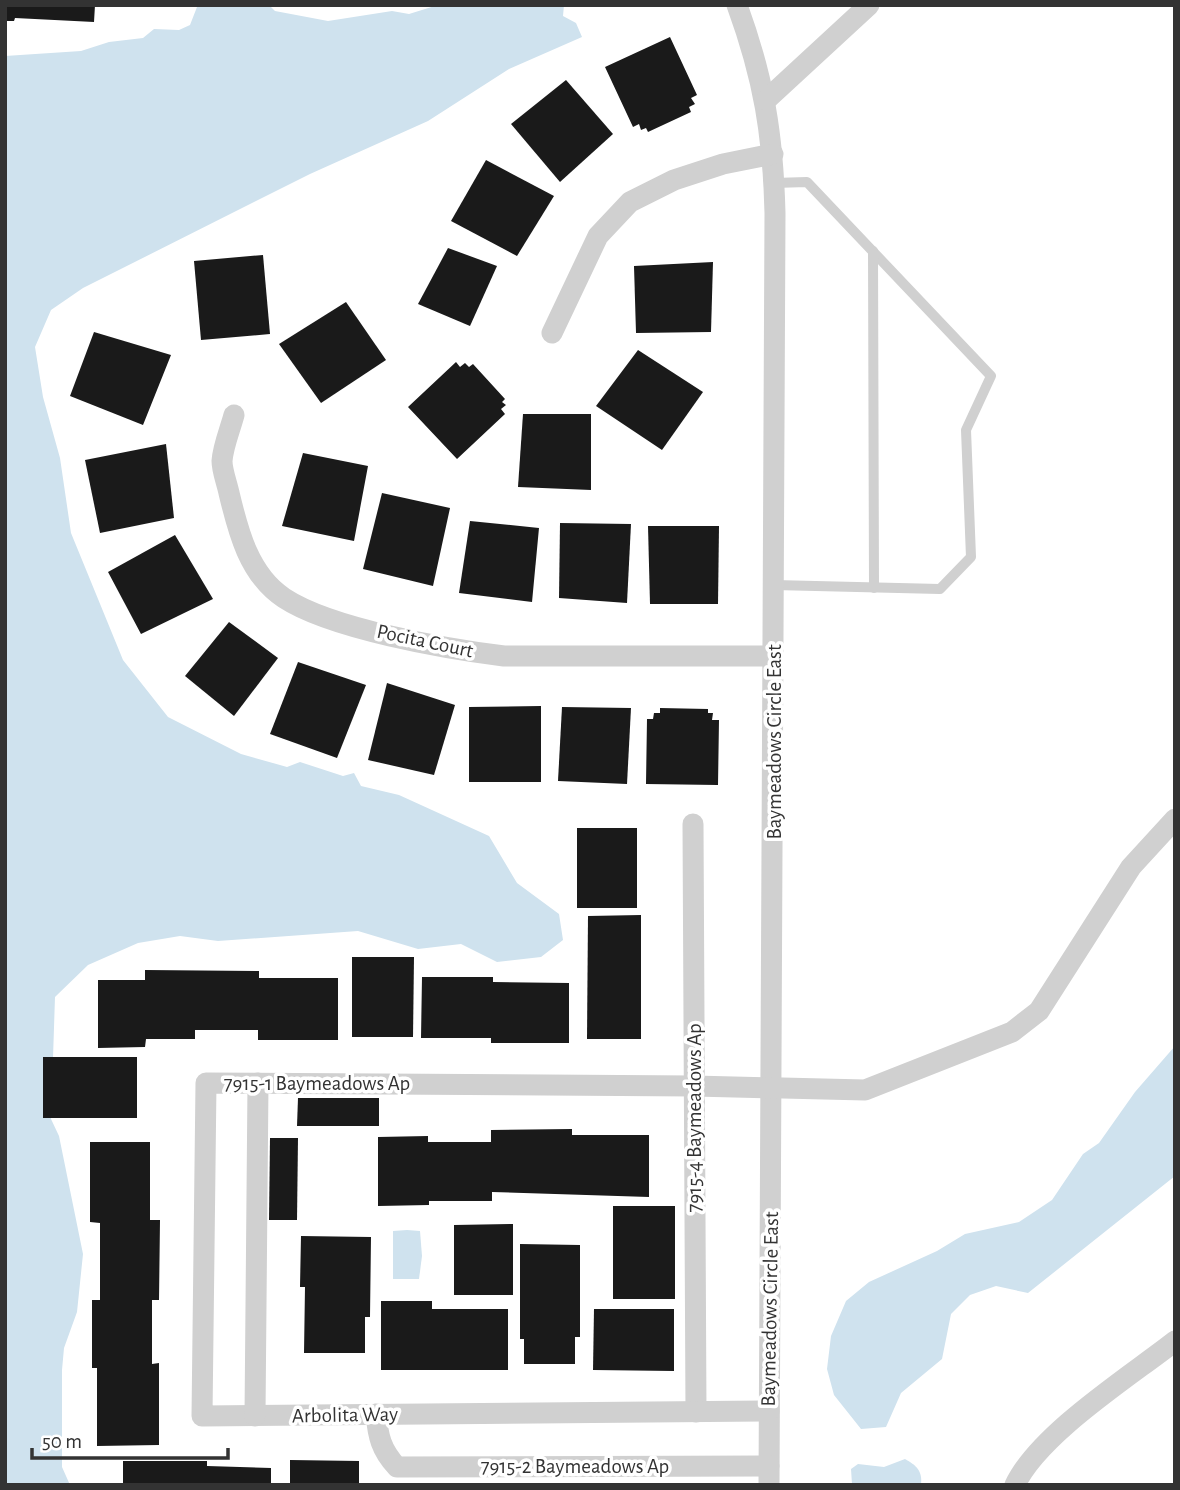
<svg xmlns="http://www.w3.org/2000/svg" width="1180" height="1490" viewBox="0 0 1180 1490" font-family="'Alegreya Sans',sans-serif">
  <rect width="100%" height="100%" fill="#fff"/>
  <g fill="#cfe2ee">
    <path d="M203 5H269L275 11 328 21 392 11 409 14 438 5H564L563 16 576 23 582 37 509 69 428 121 310 174 83 288 51 310 35 347 43 397 60 458 71 533 123 660 168 717 241 754 287 767 300 762 343 776 354 773 361 786 399 795 489 836 517 883 559 914 563 940 541 957 497 962 461 944 418 949 358 931 218 941 180 936 138 943 88 965 55 997 51 1119 59 1136 83 1254 77 1312 64 1348 62 1370V1467L70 1485H5V56L81 51 109 42 143 38 154 29 179 30 190 25 197 7Z"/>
    <path d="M1175 1046V1176L1028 1293 996 1286 970 1295 951 1314 942 1359 901 1393 886 1427 861 1429 834 1395 827 1369 831 1336 846 1301 869 1282 937 1251 965 1234 1019 1222 1052 1200 1083 1154 1099 1143 1135 1092Z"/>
    <path d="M407 1230 420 1231 422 1256 419 1279H393V1231Z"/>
    <path d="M905 1459C916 1465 923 1471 921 1485L852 1484 851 1469 858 1464 884 1467Z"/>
  </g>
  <g fill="#1a1a1a">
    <path d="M5 5H95L94 22 15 18 14 21H5Z"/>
    <path d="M670 37 697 95 691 98 695 104 689 107 691 112 648 132 646 128 641 130 639 124 633 127 605 67Z"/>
    <path d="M566 80 613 134 560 182 511 124Z"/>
    <path d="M486 160 554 196 517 256 451 221Z"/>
    <path d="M448 248 497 266 470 326 418 304Z"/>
    <path d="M263 255 270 334 201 340 194 261Z"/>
    <path d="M713 262 711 332 636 333 634 266Z"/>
    <path d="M346 302 386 360 321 403 279 344Z"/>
    <path d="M94 332 171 355 143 425 70 396Z"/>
    <path d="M638 350 703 392 662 450 596 406Z"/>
    <path d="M456 362 460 367 465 363 469 367 473 364 505 399 502 402 506 405 501 409 505 414 457 459 408 407Z"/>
    <path d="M523 414H591V490L518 487Z"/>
    <path d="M166 444 174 518 100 533 85 460Z"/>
    <path d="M303 453 368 466 354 541 282 526Z"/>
    <path d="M382 493 450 508 433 586 363 569Z"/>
    <path d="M470 521 539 528 532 602 459 593Z"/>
    <path d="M560 523 631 524 627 603 559 598Z"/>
    <path d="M648 526H719L718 604H650Z"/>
    <path d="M175 535 213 599 141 634 108 572Z"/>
    <path d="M229 622 278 658 234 716 185 676Z"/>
    <path d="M298 662 366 685 337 758 270 734Z"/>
    <path d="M387 683 455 705 434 775 368 760Z"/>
    <path d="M541 706V782H469V707Z"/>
    <path d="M562 707 631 708 627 784 558 781Z"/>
    <path d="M660 708 708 709V713H713L712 720H719L718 785 646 784 647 719H653L654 713H660Z"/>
    <rect x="577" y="828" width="60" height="80"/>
    <path d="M641 915V1039H587L588 916Z"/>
    <path d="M352 957H414L413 1037H352Z"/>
    <path d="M145 970 259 971V978H338V1040H258V1030H195V1039H146L145 1047 98 1048V980H145Z"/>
    <path d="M422 977H493V982L569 983V1043H491V1038H421Z"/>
    <rect x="43" y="1057" width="94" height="61"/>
    <path d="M298 1098H379V1126H297Z"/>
    <path d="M572 1129V1135H649V1197L492 1192V1201H429V1205L378 1206V1137L428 1136V1142H491V1130Z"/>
    <path d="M270 1138H298L297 1220H269Z"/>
    <path d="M90 1142H150V1220H160L159 1300H152V1364L159 1363V1445L97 1446V1368H92V1300H100V1223L90 1222Z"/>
    <rect x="613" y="1206" width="62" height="93"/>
    <path d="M513 1224V1295H454V1225Z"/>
    <path d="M301 1236 371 1237 370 1317H365V1353H304L305 1287H300Z"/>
    <path d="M520 1244 580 1245V1337H575V1364H524V1339H520Z"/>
    <path d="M381 1301H432V1309H508V1370H381Z"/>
    <path d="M594 1309H674V1371L593 1370Z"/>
    <path d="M290 1460 359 1461V1485H290Z"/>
    <path d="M123 1461H207V1466L271 1468V1485H123Z"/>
  </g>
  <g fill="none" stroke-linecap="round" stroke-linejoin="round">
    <g stroke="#d0d0d0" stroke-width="10">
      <path d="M774 183 807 182 991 376 966 430 971 557 940 589 774 585"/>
      <path d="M873 251 874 588"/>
    </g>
    <g stroke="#d0d0d0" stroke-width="21">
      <path d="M737 5C764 79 773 135 775 213L769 1485"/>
      <path d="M766 100 869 5"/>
      <path d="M552 333 598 236 630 202 674 180 723 164 773 154"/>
      <path d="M234 415C230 430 223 446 222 461 222 471 227 483 229 493 238 531 249 575 284 598 331 629 447 649 504 656H773"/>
      <path d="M693 824 696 1412"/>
      <path d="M769 1411 202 1416 206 1083 694 1086 865 1090 1012 1032 1039 1011 1131 867 1175 819"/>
      <path d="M376 1414C378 1436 381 1450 397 1467L769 1466"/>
      <path d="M255 1416 258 1083"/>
      <path d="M1015 1485C1039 1434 1129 1377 1175 1341"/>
    </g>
  </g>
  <g text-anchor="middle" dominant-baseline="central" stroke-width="7" stroke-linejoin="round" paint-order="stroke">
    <g font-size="21" fill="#333" stroke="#fff">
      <text transform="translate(425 641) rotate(12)">Pocita Court</text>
      <text transform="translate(774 742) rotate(-90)">Baymeadows Circle East</text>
      <text x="317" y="1083">7915-1 Baymeadows Ap</text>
      <text transform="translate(694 1118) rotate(-90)">7915-4 Baymeadows Ap</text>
      <text transform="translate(770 1309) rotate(-89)">Baymeadows Circle East</text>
      <text transform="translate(345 1415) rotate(-1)">Arbolita Way</text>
      <text x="575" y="1466">7915-2 Baymeadows Ap</text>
    </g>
  </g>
  <rect width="1180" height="1490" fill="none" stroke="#333333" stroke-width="14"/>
  <path d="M32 1448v10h196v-10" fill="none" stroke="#333333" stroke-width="3.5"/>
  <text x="42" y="1448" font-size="21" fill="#333333" stroke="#ffffff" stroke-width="5" paint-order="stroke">50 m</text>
</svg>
